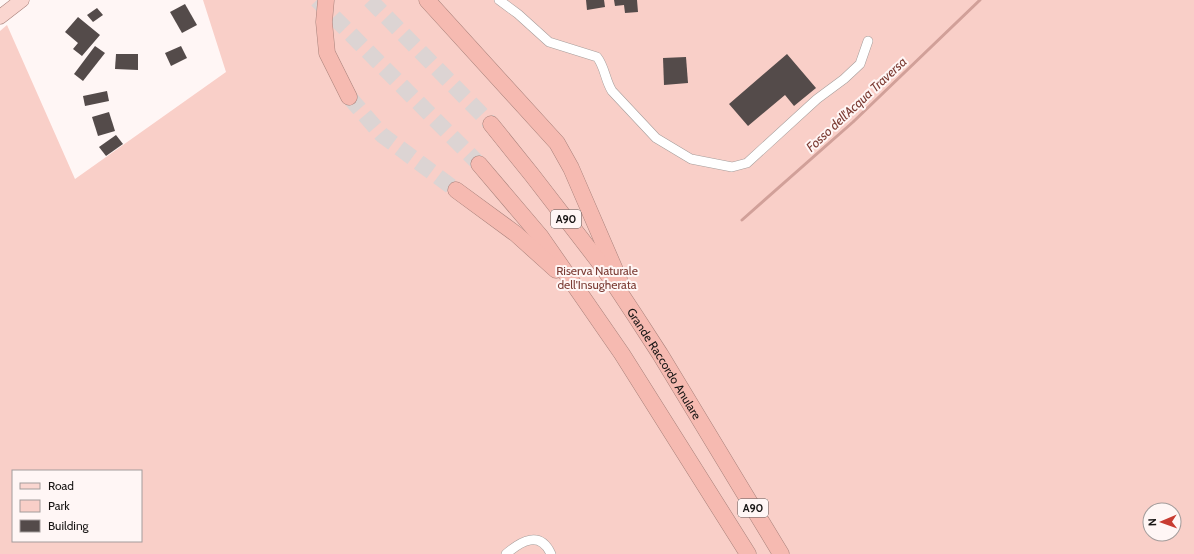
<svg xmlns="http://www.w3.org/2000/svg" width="1194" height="554" viewBox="0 0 1194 554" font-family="Cabin,sans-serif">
  <rect width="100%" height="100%" fill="#fff6f5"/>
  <path fill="#f9cfc8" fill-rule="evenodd" d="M203 0H1194V554H0V31L7 25 75 179 226 72ZM13 471H141V541H13ZM1150 510H1174V534H1150Z"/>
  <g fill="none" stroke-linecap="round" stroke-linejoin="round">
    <path stroke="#d1a099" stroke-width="3" d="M742 220 853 122 980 0"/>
  </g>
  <g fill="#544b4a">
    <path d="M586 0H604L605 7 587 10Z"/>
    <path d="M614 0H637L638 12 625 13 624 5 615 6Z"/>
    <path d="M185 4 197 25 182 33 170 12Z"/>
    <path d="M97 8 103 15 93 22 87 15Z"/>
    <path d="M78 17 100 35 82 56 73 49 78 43 65 32Z"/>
    <path d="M95 46 105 53 83 81 74 74Z"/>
    <path d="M181 46 187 58 171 66 165 53Z"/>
    <path d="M116 54H138V70L115 69Z"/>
    <path d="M787 54 816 88 794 106 785 95 748 126 729 104Z"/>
    <path d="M686 57 688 83 664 85 663 58Z"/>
    <path d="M107 91 109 101 85 106 83 96Z"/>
    <path d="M109 112 115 131 98 136 92 117Z"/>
    <path d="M116 135 123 144 106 156 99 147Z"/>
  </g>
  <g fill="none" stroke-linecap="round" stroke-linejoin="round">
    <g stroke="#dcd4d3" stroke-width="16" stroke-dasharray="16 8" stroke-linecap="butt">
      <path d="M317 0 479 164"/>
      <path d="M370 0 491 124"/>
      <path d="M349 97 382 135 456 190"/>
    </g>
    <g stroke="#a69d9b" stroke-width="10">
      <g id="minor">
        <path d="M499 0 518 14 549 42 597 57C605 67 605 80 612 91L656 138 691 159 732 167 747 163 817 99 844 79 860 64 868 41"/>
        <path d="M506 554C521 541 540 530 551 554"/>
      </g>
    </g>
    <g stroke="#a8807a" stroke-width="15">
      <path id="primary" d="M0 17 22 0"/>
    </g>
    <g stroke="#a8807a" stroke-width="17">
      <g id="motorway">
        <path d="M326 0 324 22 327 53 349 97"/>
        <path d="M427 0 557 143 571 168 619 279"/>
        <path id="s1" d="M491 124 532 175 603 267 636 317 660 354 781 554"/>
        <path d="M479 164 541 237 622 354 748 554"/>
        <path d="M456 190 516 234 556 270"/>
      </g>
    </g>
    <use href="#minor" stroke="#fff" stroke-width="9"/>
    <use href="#primary" stroke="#fad6d0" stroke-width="14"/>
    <use href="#motorway" stroke="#f6bab1" stroke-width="16"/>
  </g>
  <g text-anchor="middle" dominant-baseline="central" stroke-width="4" stroke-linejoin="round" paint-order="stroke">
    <g fill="#fff6f5" stroke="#5d5858" stroke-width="1">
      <rect x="551" y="210" width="30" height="18" rx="3"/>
      <rect x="738" y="499" width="30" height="18" rx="3"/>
    </g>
    <g font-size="11" font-weight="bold" fill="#181514">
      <text x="566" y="219">A90</text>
      <text x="753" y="508">A90</text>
    </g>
    <g font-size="12" fill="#7c3d35" stroke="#fff6f5">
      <text x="597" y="270">Riserva Naturale<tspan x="597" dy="14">dell'Insugherata</tspan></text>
    </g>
    <g font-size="12" fill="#181514" stroke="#fff6f5">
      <text stroke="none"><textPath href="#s1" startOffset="296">Grande Raccordo Anulare</textPath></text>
    </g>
    <g font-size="13" font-style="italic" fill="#7c3c34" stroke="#fff6f5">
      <text transform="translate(856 104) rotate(-43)">Fosso dell'Acqua Traversa</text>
    </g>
  </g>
  <rect x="12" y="470" width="130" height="72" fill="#fff6f5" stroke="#a39c9b"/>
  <rect x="20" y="483" width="20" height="6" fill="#fad6d0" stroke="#a39c9b"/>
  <text x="48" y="490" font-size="12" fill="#181514">Road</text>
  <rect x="20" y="500" width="20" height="12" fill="#f9cfc8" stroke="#a39c9b"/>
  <text x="48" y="510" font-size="12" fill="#181514">Park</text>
  <rect x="20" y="520" width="20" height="12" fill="#544b4a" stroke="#a39c9b"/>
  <text x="48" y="530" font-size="12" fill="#181514">Building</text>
  <g transform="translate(1162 522) rotate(268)"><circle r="19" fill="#fff6f5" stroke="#a39c9b"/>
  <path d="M0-3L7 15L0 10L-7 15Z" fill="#c83b31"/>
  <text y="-6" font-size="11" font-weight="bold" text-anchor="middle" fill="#181514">N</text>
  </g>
</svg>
